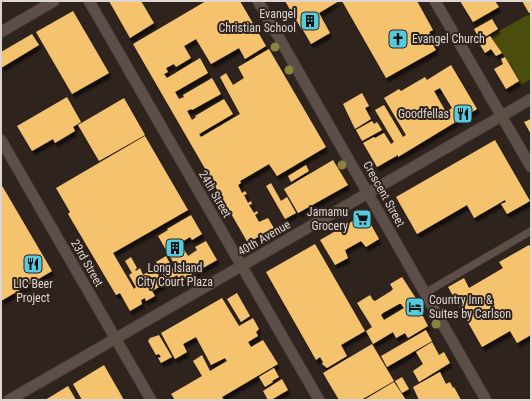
<svg xmlns="http://www.w3.org/2000/svg" width="532" height="401" viewBox="0 0 532 401" font-family="'Roboto Condensed',sans-serif">
  <defs>
    <filter id="shadow"><feDropShadow dx="2.5" dy="4.5" stdDeviation="1" flood-color="#0009"/></filter>
  </defs>
  <rect width="100%" height="100%" fill="#2f231d"/>
  <path fill="#4b4d0c" d="M531 13V79L521 85 502 53 490 36Z"/>
  <g fill="#f5c26e" fill-rule="evenodd" filter="url(#shadow)">
    <path d="M109 1H141L154 23 130 38Z"/>
    <path d="M206 1H240L266 46 245 59 239 48 211 64 196 39 184 46 191 58 176 67 174 64 166 68 168 72 164 74 167 78 200 58 208 73 175 92 179 99 184 97 183 95 212 78 221 94 192 110 191 109 187 111 192 120 196 117 195 116 224 99 233 114 199 134 201 137 240 114 220 77 226 73 233 85 244 78 238 67 269 49 326 147 277 176 269 164 240 181 241 183 238 185 242 193 245 191 247 194 244 195 248 203 251 201 252 204 249 205 254 213 257 211 258 213 255 215 259 222 268 218 275 230 267 235 266 232 248 243 133 44Z"/>
    <path d="M285 1H339L319 13 330 33 311 44 303 30H302Z"/>
    <path d="M342 1H417L433 30 429 32 437 45 434 47 436 50 386 78Z"/>
    <path d="M460 1H495L499 7 473 22Z"/>
    <path d="M522 1H531V12L529 13Z"/>
    <path d="M73 11 109 73 72 94 36 32Z"/>
    <path d="M492 19 498 29 480 40 474 29Z"/>
    <path d="M32 34 39 45 1 68V52Z"/>
    <path d="M490 36 502 53 496 56 491 49 485 53 479 43Z"/>
    <path d="M505 57 519 81 506 89 494 69 503 64 501 59Z"/>
    <path d="M451 65 477 109 398 157V155L377 167 363 143 374 137 375 138 384 133 391 144 394 142 375 110 384 105 403 137 406 135 384 98 399 89 401 91 425 77 427 80ZM440 88 452 108 446 112 434 91Z"/>
    <path d="M362 93 369 106 365 108 371 119 355 129 343 104Z"/>
    <path d="M67 97 81 122 73 127 75 131 55 143 53 139 32 151 17 126Z"/>
    <path d="M124 98 145 135 99 161 78 125Z"/>
    <path d="M531 119V134L524 122Z"/>
    <path d="M372 121 374 124 377 122 382 130 362 141 356 130Z"/>
    <path d="M145 136 188 210 113 253 134 289 136 287 129 275 132 273 125 261 131 257 137 268 135 270 136 271 140 268 143 275 154 268 164 284 152 291 155 296 146 301 145 298 141 300 142 304 130 311 120 293 116 295 68 214 70 212 56 188Z"/>
    <path d="M495 140 530 201 507 214 501 204 506 202 505 200 474 218 467 205 417 234 396 197Z"/>
    <path d="M333 160 348 185 298 213 284 189Z"/>
    <path d="M306 165 309 171 291 182 288 176Z"/>
    <path d="M271 183 281 201 287 197 296 213 285 219 266 186Z"/>
    <path d="M1 184 52 271 1 301Z"/>
    <path d="M365 214 379 239 366 247 361 241 345 250 348 258 335 265 320 240Z"/>
    <path d="M191 215 202 234 192 240 190 237 180 243 188 256 197 250 195 247 206 241 217 260 180 281 177 275 167 281 156 262 166 256 173 269 176 267 158 236 168 230 167 229Z"/>
    <path d="M315 244 365 331 341 345 347 356 327 368 322 364 323 362 320 357 316 360 266 272Z"/>
    <path d="M529 245 531 248V335L517 343 510 331 482 347 448 287 464 278 469 288 503 268 499 262Z"/>
    <path d="M402 277 417 300 415 301 428 326 408 338 405 333 396 338 393 332 373 344 366 331 372 327 357 303 370 295 373 300 375 301 391 291 393 289 390 284ZM399 304H401L404 308 384 320 381 315 383 313Z"/>
    <path d="M237 293 250 316 241 322 227 299Z"/>
    <path d="M222 298 239 326 253 318 259 329 256 332 258 336 248 342 251 347 263 340 278 364 222 397 224 400H175L171 394 202 376 193 361 202 355 210 371 227 361 225 358 211 365 196 337 183 344 187 352 175 359 161 333Z"/>
    <path d="M426 330 432 341 387 367 381 356Z"/>
    <path d="M159 335 172 357 161 363 158 358 161 357 159 354 156 355 148 341 150 338Z"/>
    <path d="M432 342 439 355 444 352 450 363 419 382 413 371 423 364 416 352Z"/>
    <path d="M372 344 394 381 361 400 359 399 357 400H339L323 373Z"/>
    <path d="M104 365 124 400H82L73 384Z"/>
    <path d="M274 368 279 377 272 381 273 382 265 387 259 377Z"/>
    <path d="M440 372 446 384 450 382 453 388 454 387 461 400H419L413 387Z"/>
    <path d="M402 377 409 389 402 393 395 381Z"/>
    <path d="M282 379 288 390 271 400H268L263 391Z"/>
    <path d="M394 382 406 400H364Z"/>
    <path d="M68 386 76 400H45L55 394Z"/>
  </g>
  <g fill="none" stroke-linecap="round" stroke-linejoin="round">
    <g stroke="#4b403c" stroke-width="8">
      <path id="lane" d="M425 293 531 231"/>
    </g>
    <g stroke="#4b403c" stroke-width="12">
      <g id="street">
        <path d="M89 1 319 400"/>
        <path d="M435 1 531 167"/>
        <path d="M1 32 54 1"/>
        <path d="M1 140 151 400"/>
        <path d="M9 400 531 99"/>
      </g>
    </g>
    <g stroke="#4b403c" stroke-width="12">
      <path id="secondary" d="M258 1 486 400"/>
    </g>
    <use href="#lane" stroke="#5d4e48" stroke-width="7"/>
    <use href="#street" stroke="#5d4e48" stroke-width="10"/>
    <use href="#secondary" stroke="#5d4e48" stroke-width="10"/>
  </g>
  <g fill="#87843d">
    <circle cx="275" cy="47" r="4.5"/>
    <circle cx="289" cy="70" r="4.5"/>
    <circle cx="342" cy="165" r="4.5"/>
    <circle cx="436" cy="324" r="4.5"/>
  </g>
  <defs>
    <g id="building-square" transform="scale(1)"><rect x="-9" y="-9" width="18" height="18" rx="4" fill="#54cade" stroke="#2f231d"/><path d="M-4-6H4V6H1V3H-1V6H-4ZM-2.5-4.3h1.7v1.8h-1.7ZM.8-4.3h1.7v1.8H.8ZM-2.5-1h1.7V.8h-1.7ZM.8-1h1.7V.8H.8Z" fill="#111"/></g>
    <g id="church-square" transform="scale(1)"><rect x="-9" y="-9" width="18" height="18" rx="4" fill="#54cade" stroke="#2f231d"/><path d="M-1.2-6h2.4v3.5h3.3v2.4h-3.3V6h-2.4V-.1h-3.3v-2.4h3.3Z" fill="#111"/></g>
    <g id="restaurant-square" transform="scale(1)"><rect x="-9" y="-9" width="18" height="18" rx="4" fill="#54cade" stroke="#2f231d"/><path d="M-5-6h1v4h1v-4h1v4h1v-4h1v5L-1.5 .5V6h-2V.5L-5-1ZM5-6V6H3V1.5H1.5Q1.5-4 5-6Z" fill="#111"/></g>
    <g id="supermarket-square" transform="scale(1)"><rect x="-9" y="-9" width="18" height="18" rx="4" fill="#54cade" stroke="#2f231d"/><path d="M-6-5.5h2.5l.6 2H6L4.5 2H-2.5L-4.4-4H-6ZM-1.5 3.2a1.3 1.3 0 1 0 .1 0ZM3 3.2a1.3 1.3 0 1 0 .1 0Z" fill="#111"/></g>
    <g id="hotel-square" transform="scale(1)"><rect x="-9" y="-9" width="18" height="18" rx="4" fill="#54cade" stroke="#2f231d"/><path d="M-6-4.5h1.5V1H6V5H4.5V3h-9V5H-6ZM-4 0a1.8 1.8 0 1 1 3.6 0ZM.5 0V-2.5h3Q6-2.5 6 0Z" fill="#111"/></g>
  </defs>
  <g fill-rule="evenodd">
    <use href="#building-square" x="310" y="21"/>
    <use href="#church-square" x="398" y="39"/>
    <use href="#restaurant-square" x="463" y="114"/>
    <use href="#supermarket-square" x="362" y="219"/>
    <use href="#building-square" x="175" y="248"/>
    <use href="#restaurant-square" x="33" y="264"/>
    <use href="#hotel-square" x="415" y="307"/>
  </g>
  <g text-anchor="middle" dominant-baseline="central" stroke-width="4" stroke-linejoin="round" paint-order="stroke">
    <g font-size="12" fill="#ded5d1" stroke="#2f231d" text-anchor="end">
      <text x="296" y="14">Evangel<tspan x="296" dy="14">Christian School</tspan></text>
      <text x="412" y="39" text-anchor="start">Evangel Church</text>
      <text x="449" y="114">Goodfellas</text>
      <text x="348" y="212">Jamamu<tspan x="348" dy="14">Grocery</tspan></text>
      <text x="175" y="268" text-anchor="middle">Long Island<tspan x="175" dy="14">City Court Plaza</tspan></text>
      <text x="33" y="284" text-anchor="middle">LIC Beer<tspan x="33" dy="14">Project</tspan></text>
      <text x="429" y="300" text-anchor="start">Country Inn &amp;<tspan x="429" dy="14">Suites by Carlson</tspan></text>
    </g>
    <g font-size="12" fill="#ded5d1" stroke="#2f231d">
      <text transform="translate(215 194) rotate(60)">24th Street</text>
      <text transform="translate(384 194) rotate(61)">Crescent Street</text>
      <text transform="translate(264 238) rotate(-30)">40th Avenue</text>
      <text transform="translate(87 263) rotate(60)">23rd Street</text>
    </g>
  </g>
  <rect width="532" height="401" fill="none" stroke="#ded5d1" stroke-width="4"/>
</svg>
